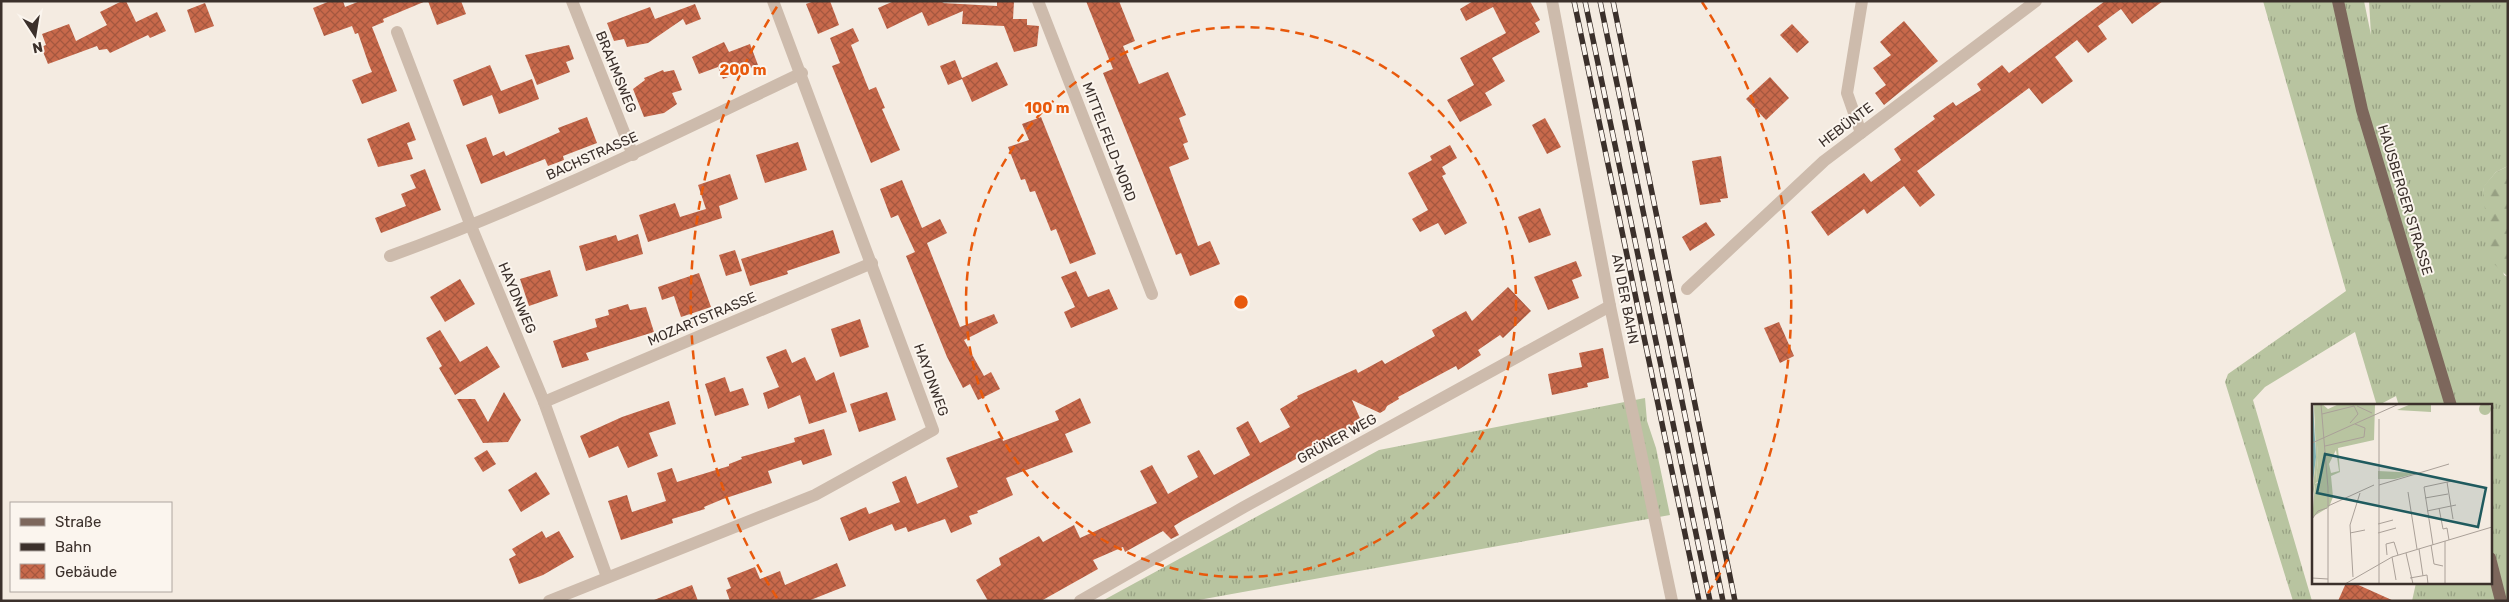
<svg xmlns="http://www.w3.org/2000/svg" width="2509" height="602" viewBox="0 0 2509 602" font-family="Rubik,sans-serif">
  <defs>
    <pattern id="grass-tufts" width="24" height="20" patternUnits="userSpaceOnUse" patternTransform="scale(1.25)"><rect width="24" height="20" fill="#b8c4a0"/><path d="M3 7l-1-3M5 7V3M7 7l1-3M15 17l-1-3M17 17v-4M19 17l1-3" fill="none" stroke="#97a083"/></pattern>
    <pattern id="forest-firs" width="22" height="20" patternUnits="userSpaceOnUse" patternTransform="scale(1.25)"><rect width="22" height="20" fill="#b8c4a0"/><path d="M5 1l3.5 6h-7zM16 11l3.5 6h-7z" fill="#97a083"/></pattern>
    <pattern id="building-cross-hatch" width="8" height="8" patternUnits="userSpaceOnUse" patternTransform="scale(1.25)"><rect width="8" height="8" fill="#c8694b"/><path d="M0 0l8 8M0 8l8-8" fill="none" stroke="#a4573f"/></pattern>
  </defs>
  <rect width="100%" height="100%" fill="#f4ebe1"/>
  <g fill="url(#grass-tufts)">
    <path d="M2263 1H2364L2371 35 2369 1H2508V166L2496 172 2483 188 2504 275 2508 277V601H2412L2416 583H2490V406H2399L2396 396 2377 406 2355 332 2265 387 2253 400 2312 601H2293L2225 382 2228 374 2346 291Z"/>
    <path d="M1645 398 1647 421 1656 448 1670 515 1193 601H1102L1379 450Z"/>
  </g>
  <path fill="url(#forest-firs)" d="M2508 166V277L2491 261 2489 255 2483 187 2496 172Z"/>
  <g fill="url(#building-cross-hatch)">
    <path d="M122 1H126L136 22 157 12 166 31 150 38 148 35 110 53 107 49 99 50 97 46 48 64 41 47 46 45 42 34 69 24 76 41 107 25 100 12Z"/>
    <path d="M330 1H343L345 7 360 1H426L383 19 384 22 372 27 397 91 362 104 352 80 372 72 369 65 358 33 355 34 352 26 324 36 313 8Z"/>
    <path d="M428 1H461L466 14 437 25Z"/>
    <path d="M814 1H830L839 25 818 34 806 4Z"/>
    <path d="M894 1H946L942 3 997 6V1H1014L1013 19H1027V25L1039 26 1037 46 1014 52 1004 26 962 24 963 11 928 26 922 12 887 29 878 8Z"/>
    <path d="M1086 1H1119L1135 41 1123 46 1139 84 1168 72 1186 115 1179 118 1188 142 1183 144 1189 159 1169 167 1198 246 1210 241 1220 264 1190 276 1181 253 1176 255 1103 73 1113 69Z"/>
    <path d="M1473 1H1530L1540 20 1535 23 1540 32 1492 58 1505 81 1485 93 1492 105 1460 122 1447 100 1474 85 1460 58 1506 33 1493 7 1466 21 1460 9Z"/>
    <path d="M2105 1H2163L2132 24 2121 9 2098 26 2107 39 2088 53 2077 40 2055 57 2073 81 2042 104 2029 88 1917 171 1935 195 1920 207 1904 186 1867 214 1864 209 1828 236 1811 212 1864 173 1871 182 1901 160 1894 149 1935 119 1933 116 1953 102 1956 106 1981 90 1977 84 2002 65 2009 73Z"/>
    <path d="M205 3 214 26 195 33 187 10Z"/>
    <path d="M695 4 701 19 686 25 683 19 648 43 627 47 624 39 614 41 607 23 650 7 655 19Z"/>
    <path d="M1904 21 1938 61 1884 105 1875 93 1886 85 1873 68 1891 55 1880 42Z"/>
    <path d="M1792 24 1809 42 1797 53 1780 35Z"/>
    <path d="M853 28 859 41 851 45 869 90 876 87 885 108 882 109 900 150 871 163 832 66 840 63 830 38Z"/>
    <path d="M724 42 729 52 750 44 758 65 723 79 718 67 699 74 692 57Z"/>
    <path d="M569 45 574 59 566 62 570 72 537 85 525 55Z"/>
    <path d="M955 60 962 78 997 62 1008 85 972 102 962 79 948 85 940 66Z"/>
    <path d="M490 65 501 91 532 79 539 99 499 114 492 95 463 106 453 80Z"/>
    <path d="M663 70 664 72 674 70 682 90 672 93 677 104 664 113 644 117 633 89 645 80 644 78Z"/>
    <path d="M1770 77 1789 98 1766 120 1746 99Z"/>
    <path d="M587 117 597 143 563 156 564 160 548 166 545 159 481 184 466 145 486 137 493 156 504 151 506 156 560 132 558 128Z"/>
    <path d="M1041 117 1096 254 1070 264 1056 229 1051 231 1035 191 1030 192 1025 179 1021 180 1008 147 1029 140 1022 124Z"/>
    <path d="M1545 118 1561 147 1547 154 1532 125Z"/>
    <path d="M409 122 416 140 407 143 413 159 378 167 367 139Z"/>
    <path d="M798 142 807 170 765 183 756 155Z"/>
    <path d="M1450 145 1457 158 1442 167 1446 174 1442 176 1467 223 1445 235 1438 223 1420 232 1412 219 1428 210 1408 173 1432 160 1430 156Z"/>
    <path d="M1721 156 1728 198 1720 199 1721 202 1700 205 1692 161Z"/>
    <path d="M425 169 441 210 381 233 375 218 406 206 401 194 416 188 410 175Z"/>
    <path d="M730 174 738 199 719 206 722 218 648 242 639 215 675 203 680 217 706 209 698 185Z"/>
    <path d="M902 180 922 228 940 219 947 233 927 243 960 327 994 314 998 323 964 340 984 376 991 372 1000 389 978 400 970 384 963 388 947 357 906 256 915 252 898 215 891 218 880 189Z"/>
    <path d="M1540 208 1551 235 1529 243 1518 217Z"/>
    <path d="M1706 222 1715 235 1690 251 1682 237Z"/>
    <path d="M833 230 840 253 787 271 788 274 750 286 741 259Z"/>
    <path d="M638 234 643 254 586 271 579 246 616 235 618 241Z"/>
    <path d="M735 250 742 271 726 276 719 255Z"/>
    <path d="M1576 261 1582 276 1572 280 1579 298 1548 310 1534 277Z"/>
    <path d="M550 270 558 296 529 306 520 279Z"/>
    <path d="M1076 271 1088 297 1109 289 1118 309 1071 328 1064 312 1075 307 1061 277Z"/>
    <path d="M699 273 711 307 681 317 674 296 662 300 658 287Z"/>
    <path d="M460 279 475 304 445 322 430 297Z"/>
    <path d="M1508 287 1531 311 1503 338 1500 335 1478 350 1481 355 1458 370 1456 366 1398 397 1399 399 1387 406 1385 410 1380 413 1352 400 1362 423 1316 443 1318 447 1182 521 1174 526 1179 535 1171 539 1163 531 1125 552 1123 547 1093 560 1098 569 1041 601H988L976 580 1001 565 999 558 1039 536 1043 542 1074 525 1080 538 1157 503 1140 471 1152 465 1168 494 1198 477 1187 456 1199 450 1214 475 1250 455 1236 428 1248 421 1260 443 1290 427 1280 409 1298 398 1297 396 1356 369 1358 373 1382 360 1385 364 1435 336 1432 330 1466 311 1472 321Z"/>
    <path d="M628 304 630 310 646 307 654 332 586 353 589 360 562 368 553 341 597 327 595 319 609 315 608 310Z"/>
    <path d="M860 319 869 347 840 357 831 329Z"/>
    <path d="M1779 322 1794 356 1780 363 1764 328Z"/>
    <path d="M440 330 460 362 487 346 500 367 455 395 439 368 442 366 426 338Z"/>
    <path d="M1603 348 1609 378 1587 383 1588 387 1552 395 1548 374 1582 367 1579 353Z"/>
    <path d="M786 349 792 363 805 357 816 381 834 372 847 412 809 424 800 395 768 409 763 393 779 387 766 357Z"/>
    <path d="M725 377 730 392 743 388 749 405 715 416 705 384Z"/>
    <path d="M504 392 521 420 508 442 483 443 457 399H475L488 422Z"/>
    <path d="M887 392 896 420 859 432 850 404Z"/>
    <path d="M1080 398 1091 423 1065 434 1073 452 1006 478 1013 495 977 511 978 513 969 516 972 524 951 533 945 519 908 532 906 527 895 531 892 524 849 541 840 518 866 507 869 514 900 502 892 482 906 476 917 504 958 487 946 458 1002 437 1003 441 1059 420 1055 411Z"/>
    <path d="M669 401 676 424 649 433 658 456 628 468 618 446 589 458 580 436 622 417Z"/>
    <path d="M824 429 832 455 803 465 801 460 768 471 772 483 723 499 704 507 705 509 672 519 673 523 621 540 608 501 627 495 632 512 666 501 657 473 672 468 677 482 729 466V464L742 459 741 457 795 442 794 438Z"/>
    <path d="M487 450 496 464 483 472 474 458Z"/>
    <path d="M536 472 550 494 521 512 508 490Z"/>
    <path d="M542 531 546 538 559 531 574 557 543 575 519 584 509 559 516 555 512 549Z"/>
    <path d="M837 563 846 586 808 601H730L726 590 731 588 727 578 755 567 760 579 780 571 785 585Z"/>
    <path d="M2346 583H2354L2394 601H2338Z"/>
    <path d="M692 585 698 601H654V600Z"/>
  </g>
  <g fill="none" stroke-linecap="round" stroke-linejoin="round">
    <g stroke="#cdbbac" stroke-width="12">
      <path d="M572 1 633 155"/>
      <path d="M1038 1 1152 294"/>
      <path d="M1552 1 1610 306 1672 601"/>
      <path d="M397 32 471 226 544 402 607 577"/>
      <path d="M1861 133 1847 93 1862 1"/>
      <path d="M390 256C532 205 666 138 802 73"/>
      <path d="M1687 289 1824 161 2036 1"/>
      <path d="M544 402 872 263"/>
      <path d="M549 601 815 495 933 430 773 1"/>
      <path d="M1080 601 1244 507 1610 306"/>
    </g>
    <g stroke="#7d675c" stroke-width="12">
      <path d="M2338 1 2362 110 2451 406"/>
      <path d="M2490 558 2501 601"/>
    </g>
    <g stroke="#3b302b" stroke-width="5.5">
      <g id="rail">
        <path d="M1574 1 1699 601"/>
        <path d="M1585 1 1710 601"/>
        <path d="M1600 1 1723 601"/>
        <path d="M1613 1 1735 601"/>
      </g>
    </g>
    <use href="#rail" stroke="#fbf5ee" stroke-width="4" stroke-dasharray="11" stroke-linecap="butt"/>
  </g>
  <g fill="none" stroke="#e8590c" stroke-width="2.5" stroke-dasharray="9 6">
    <circle cx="1241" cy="302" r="275"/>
    <path d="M777 598A550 550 0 0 1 780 2M1702 2A550 550 0 0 1 1705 598"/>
  </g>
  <g text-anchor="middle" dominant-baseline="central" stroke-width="4" stroke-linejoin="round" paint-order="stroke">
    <g font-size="14" fill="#3b302b" stroke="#fbf5ee">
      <text transform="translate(616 72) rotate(68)">BRAHMSWEG</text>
      <text transform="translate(1846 125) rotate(-37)">HEBÜNTE</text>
      <text transform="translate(1109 142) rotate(69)">MITTELFELD-NORD</text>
      <text transform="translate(592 156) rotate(-24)">BACHSTRASSE</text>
      <text transform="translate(2405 200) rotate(73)">HAUSBERGER STRASSE</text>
      <text transform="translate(517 298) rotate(67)">HAYDNWEG</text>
      <text transform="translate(1625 299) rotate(79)">AN DER BAHN</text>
      <text transform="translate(702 319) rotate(-23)">MOZARTSTRASSE</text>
      <text transform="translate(931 380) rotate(70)">HAYDNWEG</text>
      <text transform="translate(1337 439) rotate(-29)">GRÜNER WEG</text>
    </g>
  </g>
  <g transform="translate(2312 404)">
    <rect width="180" height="180" fill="#f4ebe1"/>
    <path d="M167 5a6 6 0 1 1 12 0a6 6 0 1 1-12 0ZM2 0H10L16 5 27 0H63L62 36 26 44 28 68 19 72 21 93 17 103 2 112 0 117 3 80 9 77 4 78 6 54ZM24 46 27 67 19 69 17 60ZM66 67 106 69 83 75H66Z" fill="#b8c4a0" fill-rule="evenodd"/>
    <path d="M2 0 4 12 6 54 4 77 10 73 3 80 0 95 4 52ZM99 0H119V8L85 6Z" fill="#b8c4a0"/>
    <path d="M1 0 4 53 0 85V0Z" fill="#7fb0b2"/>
    <path fill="none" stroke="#aaa098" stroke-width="1" d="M9 0 16 84V180M45 2 60 9M10 10 42 2 46 10 38 19M0 39 87 0M13 42 52 33 53 24 43 20M135 78 141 115M67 81 137 60M96 88 105 145M113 94 136 90M16 102 62 81M127 104 131 125 135 124 137 136M115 107 144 101M0 115 6 107 15 104M66 120 81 116M38 129 53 126M66 129 84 124M119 141 122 160 131 162M121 141 112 83 140 77M107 145 111 172M94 149 101 180M75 151 74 140 82 138 86 151M80 153 84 176M41 173 38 121 48 89M0 174 16 175M98 174 115 171 116 180M33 180 80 153 180 123M67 180V15M133 180V137"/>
    <path fill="#1f5a5e" fill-opacity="0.15" stroke="#1f5a5e" stroke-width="2.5" d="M13 50 174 84 166 123 5 89Z"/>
    <rect width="180" height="180" fill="none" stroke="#3b302b" stroke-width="2.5"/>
  </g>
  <circle cx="1241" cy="302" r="8" fill="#e8590c" stroke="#fbf5ee" stroke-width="2.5"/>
  <g font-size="15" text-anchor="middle" font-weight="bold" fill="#e8590c" stroke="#fbf5ee" stroke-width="4" stroke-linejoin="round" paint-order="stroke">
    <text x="743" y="75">200 m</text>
    <text x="1047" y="113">100 m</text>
  </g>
  <rect width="2509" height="602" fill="none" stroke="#3b302b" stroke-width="5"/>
  <rect x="10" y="502" width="162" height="90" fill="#fbf5ee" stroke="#aea6a0"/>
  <rect x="20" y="518" width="25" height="8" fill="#7d675c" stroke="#aea6a0"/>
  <text x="55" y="527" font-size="15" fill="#3b302b">Straße</text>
  <rect x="20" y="543" width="25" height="8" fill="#3b302b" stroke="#aea6a0"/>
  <text x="55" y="552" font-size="15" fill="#3b302b">Bahn</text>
  <rect x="20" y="564" width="25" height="15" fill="url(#building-cross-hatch)" stroke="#aea6a0"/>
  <text x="55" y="577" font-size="15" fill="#3b302b">Gebäude</text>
  <g transform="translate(35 35) rotate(168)" stroke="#fbf5ee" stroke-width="4" paint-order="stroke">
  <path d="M0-4L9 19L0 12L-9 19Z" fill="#3b302b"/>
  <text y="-8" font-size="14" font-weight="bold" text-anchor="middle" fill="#3b302b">N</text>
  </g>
</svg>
